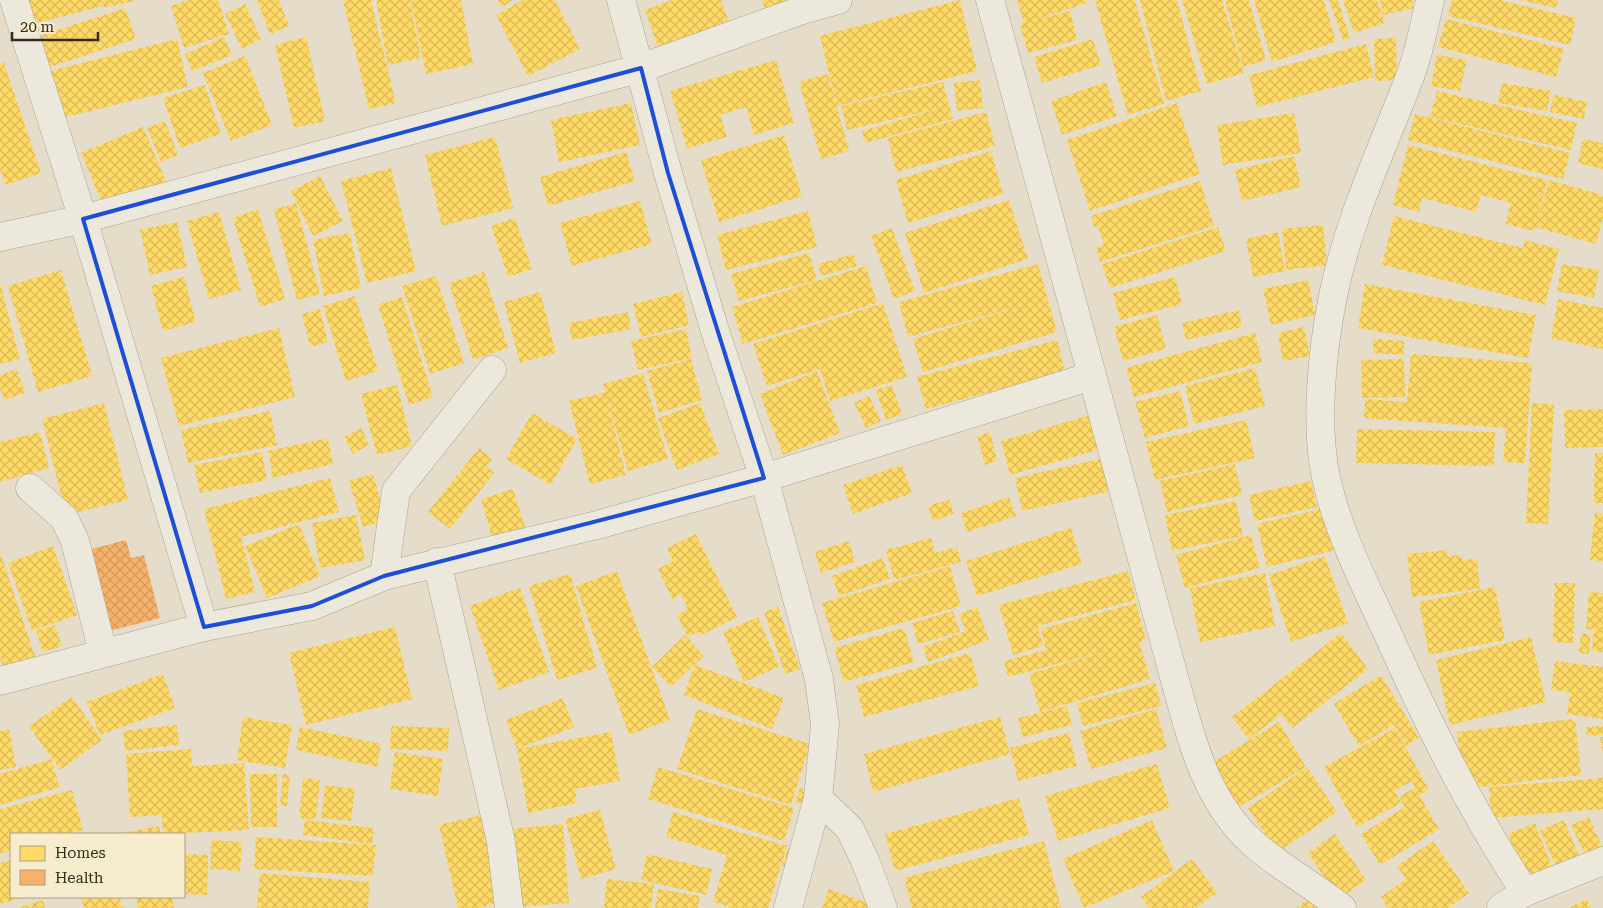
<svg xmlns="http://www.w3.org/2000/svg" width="1603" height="908" viewBox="0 0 1603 908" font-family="'Roboto Serif',serif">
  <defs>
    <pattern id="homes-cross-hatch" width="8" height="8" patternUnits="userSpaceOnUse" patternTransform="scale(1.25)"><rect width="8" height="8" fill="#ffd966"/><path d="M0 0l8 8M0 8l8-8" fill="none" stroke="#dbba58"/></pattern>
    <pattern id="health-cross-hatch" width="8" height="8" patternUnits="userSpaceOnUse" patternTransform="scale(1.25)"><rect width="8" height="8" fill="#f6b26b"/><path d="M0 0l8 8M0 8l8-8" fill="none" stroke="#d4995c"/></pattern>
  </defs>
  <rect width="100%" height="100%" fill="#e5ddc9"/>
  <g fill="url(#homes-cross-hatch)">
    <path d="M27 0H101L103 6 33 24Z"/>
    <path d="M102 0H134V1L104 8Z"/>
    <path d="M189 0H218L229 34 184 48 171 6Z"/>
    <path d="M257 0H279L289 26 270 34Z"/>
    <path d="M343 0H371L396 103 369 109Z"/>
    <path d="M376 0H410L421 58 388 65Z"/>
    <path d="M411 0H461L473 64 426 74Z"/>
    <path d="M497 0H513L502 7Z"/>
    <path d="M523 0H555L580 49 528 76 496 15Z"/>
    <path d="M672 0H721L732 30 661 55 645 10Z"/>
    <path d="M762 0H801L766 12Z"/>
    <path d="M960 0 977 71 837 106 820 36Z"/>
    <path d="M1017 0H1086L1087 3 1034 20 1070 11 1077 40 1028 53 1020 25 1024 23Z"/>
    <path d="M1095 0H1135L1164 104 1128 115Z"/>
    <path d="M1140 0H1177L1201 91 1166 101Z"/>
    <path d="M1182 0H1222L1244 73 1207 84Z"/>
    <path d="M1225 0H1249L1266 60 1243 67Z"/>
    <path d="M1254 0H1324L1336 42 1272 62Z"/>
    <path d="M1329 0H1338L1350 38 1343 40Z"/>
    <path d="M1343 0H1377L1385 23 1354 33Z"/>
    <path d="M1380 0H1412L1414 8 1383 15Z"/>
    <path d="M1452 0H1500L1576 18 1570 45 1448 16Z"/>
    <path d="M1519 0H1558L1556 8Z"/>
    <path d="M245 4 261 39 242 49 225 14Z"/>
    <path d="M125 8 136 39 46 68 36 37Z"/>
    <path d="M1446 19 1564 49 1556 77 1438 47Z"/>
    <path d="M224 37 232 55 192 71 185 54Z"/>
    <path d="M306 37 325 121 294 128 275 45Z"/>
    <path d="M1396 38 1397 80 1375 81 1374 39Z"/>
    <path d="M177 39 188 87 58 119 46 72Z"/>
    <path d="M1093 39 1101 65 1042 83 1034 57Z"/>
    <path d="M1366 44 1374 77 1257 107 1249 75Z"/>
    <path d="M1437 55 1467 60 1460 91 1431 86Z"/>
    <path d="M245 56 272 125 231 141 203 73Z"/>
    <path d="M776 60 794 123 754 135 746 107 720 115 727 137 687 148 670 91Z"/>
    <path d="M4 63 41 173 6 185 0 169V64Z"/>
    <path d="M828 74 849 151 821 159 799 82Z"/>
    <path d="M980 80 983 108 957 111 954 83Z"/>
    <path d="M943 82 953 119 865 143 862 131 941 108 847 130 841 106Z"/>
    <path d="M1106 82 1117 116 1062 135 1051 101Z"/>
    <path d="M1502 83 1551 91 1547 111 1498 103Z"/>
    <path d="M205 85 221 134 180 148 163 98Z"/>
    <path d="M1437 91 1577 123 1571 150 1430 117Z"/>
    <path d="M1554 95 1587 102 1584 119 1550 112Z"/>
    <path d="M631 103 640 145 559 162 551 120Z"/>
    <path d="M1177 103 1200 174 1090 211 1067 140Z"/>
    <path d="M986 112 995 146 896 172 888 138Z"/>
    <path d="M1294 113 1301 153 1223 165 1217 125Z"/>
    <path d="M1415 114 1570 153 1563 179 1408 140Z"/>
    <path d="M165 121 178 155 161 162 147 128Z"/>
    <path d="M143 127 166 181 104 207 81 153Z"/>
    <path d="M784 135 802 196 719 222 701 160Z"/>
    <path d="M495 137 513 208 442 226 425 155Z"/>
    <path d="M1583 139 1603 143V169L1578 163Z"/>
    <path d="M1408 145 1547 180 1539 216 1549 180 1603 195V218L1596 244 1535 227 1534 231 1505 224 1511 203 1481 195 1476 212 1422 198 1419 212 1393 205Z"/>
    <path d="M991 151 1003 194 908 223 896 180Z"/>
    <path d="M626 152 635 181 548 206 540 177Z"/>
    <path d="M1294 156 1301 187 1242 201 1235 170Z"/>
    <path d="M391 168 416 271 367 283 341 181Z"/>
    <path d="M320 176 343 221 313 236 291 191Z"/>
    <path d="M1200 181 1214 226 1100 262 1096 248 1104 245 1098 226 1094 227 1091 216Z"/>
    <path d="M1009 200 1028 259 924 293 905 233Z"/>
    <path d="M640 201 652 244 572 266 560 223Z"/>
    <path d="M296 203 320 294 297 300 274 210Z"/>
    <path d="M258 209 285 299 260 307 233 218Z"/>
    <path d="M808 211 817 247 726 270 717 235Z"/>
    <path d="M219 212 241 290 209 299 187 221Z"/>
    <path d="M1394 216 1523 248 1524 240 1559 249 1545 305 1382 265Z"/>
    <path d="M515 218 532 269 508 277 491 226Z"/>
    <path d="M177 222 187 267 150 275 140 230Z"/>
    <path d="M1323 225 1327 265 1286 270 1282 229Z"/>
    <path d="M1218 227 1226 251 1110 288 1102 264Z"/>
    <path d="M892 228 915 291 894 299 871 236Z"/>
    <path d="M1278 232 1285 271 1253 277 1246 239Z"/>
    <path d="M350 233 361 288 324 296 313 240Z"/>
    <path d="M809 253 817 280 739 301 731 274Z"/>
    <path d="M854 254 857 266 821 276 818 264Z"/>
    <path d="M1038 264 1057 332 923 372 913 339 1024 305 908 337 899 302Z"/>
    <path d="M1562 264 1599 270 1594 298 1557 291Z"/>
    <path d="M866 266 877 303 743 344 732 307Z"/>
    <path d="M61 270 92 376 38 392 8 286Z"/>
    <path d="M484 272 508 348 473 360 449 283Z"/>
    <path d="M436 276 464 363 430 374 402 286Z"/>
    <path d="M184 277 196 322 163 331 151 286Z"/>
    <path d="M1175 277 1182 304 1120 320 1113 293Z"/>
    <path d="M1308 280 1315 315 1271 325 1263 289Z"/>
    <path d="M0 283 20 359 0 364Z"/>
    <path d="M1365 284 1536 315 1528 358 1358 328Z"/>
    <path d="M540 292 556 353 520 363 504 302Z"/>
    <path d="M682 292 689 325 641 337 633 304Z"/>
    <path d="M355 296 378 371 346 381 323 306Z"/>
    <path d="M402 297 433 397 409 405 378 305Z"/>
    <path d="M1558 299 1603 308V349L1551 338Z"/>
    <path d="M883 303 907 377 830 401 820 369 767 386 753 344Z"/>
    <path d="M320 309 328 342 310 347 302 314Z"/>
    <path d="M1239 310 1242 327 1186 340 1182 323Z"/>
    <path d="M628 312 631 329 572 340 569 323Z"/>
    <path d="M1157 315 1166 349 1123 361 1114 327Z"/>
    <path d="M1304 327 1310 356 1283 361 1278 333Z"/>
    <path d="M279 328 295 397 179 426 161 358Z"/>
    <path d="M686 329 692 358 638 370 631 341Z"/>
    <path d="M1255 333 1262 362 1134 397 1126 368Z"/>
    <path d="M1373 339 1404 341 1403 355 1373 353Z"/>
    <path d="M1057 340 1065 372 926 409 917 377Z"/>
    <path d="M1411 354 1532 363 1525 463 1503 462 1506 428 1364 418 1365 399 1407 402Z"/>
    <path d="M691 359 702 400 659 413 647 371Z"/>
    <path d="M1404 359 1405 397 1362 398 1361 360Z"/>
    <path d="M1255 368 1265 406 1194 424 1185 386Z"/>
    <path d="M17 369 25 393 4 400 0 388V375Z"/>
    <path d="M817 371 840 433 783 455 760 394Z"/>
    <path d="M643 373 668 459 628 471 607 400 626 475 590 484 569 401 606 392 603 384Z"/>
    <path d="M397 385 412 446 377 455 361 394Z"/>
    <path d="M892 385 902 414 886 420 876 390Z"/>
    <path d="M1180 391 1189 426 1145 438 1135 402Z"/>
    <path d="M869 396 881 421 866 428 854 403Z"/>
    <path d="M104 403 128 500 66 515 42 419Z"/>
    <path d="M700 403 719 454 677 470 658 418Z"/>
    <path d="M1532 403 1554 404 1548 524 1526 523Z"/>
    <path d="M1603 409V447L1565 448 1564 410Z"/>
    <path d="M270 411 277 445 188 463 181 430Z"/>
    <path d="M532 413 577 439 551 485 506 459Z"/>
    <path d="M1094 414 1104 448 1010 475 1001 441Z"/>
    <path d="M1246 420 1255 458 1155 480 1146 442Z"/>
    <path d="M361 428 369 445 353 454 344 437Z"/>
    <path d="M1357 429 1495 432 1494 466 1356 463Z"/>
    <path d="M40 432 49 468 0 482V442Z"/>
    <path d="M990 432 997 461 985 465 977 436Z"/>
    <path d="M328 438 333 464 273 478 268 451Z"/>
    <path d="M479 448 492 459 486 466 494 473 450 529 428 512Z"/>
    <path d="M262 452 267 480 200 493 194 465Z"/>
    <path d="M1595 453H1603V503H1594Z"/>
    <path d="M1105 458 1112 491 1022 511 1015 478Z"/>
    <path d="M1235 464 1242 495 1167 512 1160 481Z"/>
    <path d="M902 465 912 493 853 514 843 485Z"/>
    <path d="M373 474 386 520 363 527 349 481Z"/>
    <path d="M330 478 339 512 241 537 255 592 226 599 204 509Z"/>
    <path d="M1311 481 1317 507 1255 521 1249 495Z"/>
    <path d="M513 489 525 527 492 537 481 499Z"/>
    <path d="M1009 497 1016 516 967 532 961 513Z"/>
    <path d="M949 499 954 514 933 521 928 506Z"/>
    <path d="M1236 501 1243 536 1172 551 1165 515Z"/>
    <path d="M1325 508 1336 550 1267 567 1257 524Z"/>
    <path d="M1595 513 1603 514V561L1590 560Z"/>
    <path d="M356 515 365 560 320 568 312 523Z"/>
    <path d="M299 524 320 576 267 598 245 546Z"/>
    <path d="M1071 528 1082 564 977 596 966 561Z"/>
    <path d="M696 534 737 617 700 636 698 632 688 637 677 615 688 609 681 594 672 599 658 569 673 561 667 548Z"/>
    <path d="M1251 535 1260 568 1185 588 1176 555Z"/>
    <path d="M931 538 935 553 957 547 961 562 894 580 886 550Z"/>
    <path d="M849 541 855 562 821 573 815 552Z"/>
    <path d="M53 546 77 615 32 631 8 563Z"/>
    <path d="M1447 550V556L1461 555 1462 560 1477 559 1480 589 1412 597 1407 554Z"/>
    <path d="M0 552 36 659 4 670 0 657Z"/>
    <path d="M1325 556 1348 623 1291 642 1269 575Z"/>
    <path d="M883 558 890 579 839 596 832 576Z"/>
    <path d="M950 566 961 606 834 642 822 603Z"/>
    <path d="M617 571 670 720 629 735 576 586Z"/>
    <path d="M1128 571 1136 600 1038 626 1043 646 1013 655 999 605Z"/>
    <path d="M1265 573 1275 626 1200 642 1190 588Z"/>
    <path d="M570 574 597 668 557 680 529 586Z"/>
    <path d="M1555 583H1575L1573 643 1553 642Z"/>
    <path d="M1495 587 1505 640 1429 655 1419 602Z"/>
    <path d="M520 588 549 672 499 690 470 606Z"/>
    <path d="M1589 592 1603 593V652L1592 651 1594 630 1586 629Z"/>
    <path d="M1136 603 1146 640 1139 642 1150 679 1040 712 1029 674 1106 651 1008 677 1004 661 1046 650 1041 629Z"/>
    <path d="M778 607 800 669 785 674 764 612Z"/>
    <path d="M977 607 989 640 928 662 923 647 966 631 959 614Z"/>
    <path d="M953 611 960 632 918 644 912 623Z"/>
    <path d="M758 617 779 667 744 682 723 632Z"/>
    <path d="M55 625 62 646 43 652 36 631Z"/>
    <path d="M395 627 412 699 306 725 289 653Z"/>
    <path d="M904 628 914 662 844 682 834 648Z"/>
    <path d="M1341 633 1368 669 1292 728 1281 714 1249 739 1232 717Z"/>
    <path d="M1581 633 1591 635 1589 654 1579 653Z"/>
    <path d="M685 635 704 656 671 687 652 667Z"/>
    <path d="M1531 637 1546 702 1450 725 1436 660Z"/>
    <path d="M970 653 979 686 864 717 856 685Z"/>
    <path d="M1555 661 1603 667V719L1567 714 1570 692 1551 690Z"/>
    <path d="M695 665 784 698 772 729 684 695Z"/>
    <path d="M163 674 175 708 100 735 87 702Z"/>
    <path d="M1381 675 1419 738 1406 746 1394 725 1359 746 1334 704Z"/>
    <path d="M1155 683 1161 706 1083 726 1077 703Z"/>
    <path d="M72 697 102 740 60 770 29 726Z"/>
    <path d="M563 698 574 727 517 749 506 720Z"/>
    <path d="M1067 706 1072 725 1023 737 1018 718Z"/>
    <path d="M697 709 810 744 791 805 677 769Z"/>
    <path d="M1156 709 1167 748 1091 769 1080 731Z"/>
    <path d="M243 717 292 725 285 768 237 760Z"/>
    <path d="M1000 717 1010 754 873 792 864 754Z"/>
    <path d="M1575 719 1581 775 1463 789 1457 732Z"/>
    <path d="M1279 722 1306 767 1239 807 1212 763Z"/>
    <path d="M177 725 179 745 125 751 123 731Z"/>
    <path d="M391 726 449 728 448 751 390 749Z"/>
    <path d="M1603 726V735L1587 736 1586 727Z"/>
    <path d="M300 727 381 744 377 767 296 750Z"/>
    <path d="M1395 728 1429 790 1419 795 1439 829 1380 865 1361 834 1405 807 1399 797 1415 787 1412 781 1395 791 1401 803 1357 827 1324 767Z"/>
    <path d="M9 729 16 767 0 770V731Z"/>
    <path d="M611 732 620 781 575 789 577 803 528 813 517 749Z"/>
    <path d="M1069 733 1077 766 1018 781 1010 748Z"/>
    <path d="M1600 737H1603V751H1602Z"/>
    <path d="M191 749 192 766 244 763 249 830 163 834 162 815 130 817 126 754Z"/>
    <path d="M395 752 443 759 438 796 390 789Z"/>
    <path d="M51 759 60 787 0 805V774Z"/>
    <path d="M1157 764 1170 808 1058 841 1045 796Z"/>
    <path d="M658 767 794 808 784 841 648 799Z"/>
    <path d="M1307 767 1337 812 1277 853 1248 808Z"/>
    <path d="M250 774H277V827H251Z"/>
    <path d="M283 774 290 775 287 806 280 805Z"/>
    <path d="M303 778 320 780 316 820 299 818Z"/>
    <path d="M1603 778V809L1491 818 1489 787Z"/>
    <path d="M325 785 355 789 351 821 321 818Z"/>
    <path d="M800 788 809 790 805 805 795 802Z"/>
    <path d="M72 790 83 830 67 834H11V850L0 854V809Z"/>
    <path d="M1019 798 1029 835 895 871 885 834Z"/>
    <path d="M600 810 616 869 581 879 565 819Z"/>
    <path d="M673 812 787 846 768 908H728V906L713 902 727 855 666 837Z"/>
    <path d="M486 814 506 901 479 908H458L439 825Z"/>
    <path d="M1589 817 1603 849 1586 857 1571 825Z"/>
    <path d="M305 820 374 828 372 844 303 835Z"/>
    <path d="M1152 820 1174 871 1084 908 1063 859Z"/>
    <path d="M1564 820 1583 865 1560 876 1540 830Z"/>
    <path d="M1535 823 1552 867 1525 878 1508 834Z"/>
    <path d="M563 824 569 903 517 907 511 829Z"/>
    <path d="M159 826 161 834H122V833Z"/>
    <path d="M1335 834 1366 880 1339 899 1308 853Z"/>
    <path d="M256 837 376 845 373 876 254 869Z"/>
    <path d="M212 840 242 842 240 871 210 869Z"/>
    <path d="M1044 841 1061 908H912L904 878Z"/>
    <path d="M1433 841 1469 893 1448 908H1388L1381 897 1406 879 1397 866Z"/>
    <path d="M788 848 801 852 796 870 782 866Z"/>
    <path d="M184 854 208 855 207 895 184 894Z"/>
    <path d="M647 854 712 869 706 895 641 880Z"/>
    <path d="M1192 859 1217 893 1196 908H1149L1141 897Z"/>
    <path d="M11 860V897H25L0 904V863Z"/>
    <path d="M260 873 370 882 368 908H257Z"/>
    <path d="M607 879 654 884 651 908H604Z"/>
    <path d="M658 889 700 896 698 908H655Z"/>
    <path d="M829 889 873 905 872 908H822Z"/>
    <path d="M1314 895 1324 908H1296Z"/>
    <path d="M81 897H119L123 908H84Z"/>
    <path d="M136 897H172L174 908H138Z"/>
    <path d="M1587 899 1591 908H1568Z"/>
    <path d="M43 900 45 908H17Z"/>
  </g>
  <path fill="url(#health-cross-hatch)" d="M126 540 131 558 144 555 160 618 109 631 88 550Z"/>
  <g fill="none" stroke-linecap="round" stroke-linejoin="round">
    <g stroke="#a9a293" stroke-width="29">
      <g id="minor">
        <path d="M14 0 83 219 204 627"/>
        <path d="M621 0 668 173 715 331 764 478 819 679 825 725 818 798 788 908"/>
        <path d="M990 0 1176 684C1192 742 1207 804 1255 845 1283 869 1314 886 1342 908"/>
        <path d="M1430 0C1424 26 1419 54 1409 79 1381 152 1349 218 1333 296 1322 351 1314 427 1327 482 1339 533 1364 583 1386 630 1427 721 1470 809 1525 892"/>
        <path d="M0 237 83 219 641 68 802 10 838 0"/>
        <path d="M30 488 64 518 75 541 103 653"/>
        <path d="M437 562 501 842 509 908"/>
        <path d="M384 576 396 491 492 370"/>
        <path d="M0 681 204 627 312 606 384 576 597 525 764 478 1092 376"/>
        <path d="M818 798 850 829 866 863 883 908"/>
        <path d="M1501 908 1525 892 1603 861"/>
      </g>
    </g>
    <use href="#minor" stroke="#ece8dc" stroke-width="28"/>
  </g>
  <path fill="none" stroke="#1d4ed8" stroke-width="4" stroke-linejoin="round" d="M641 68 668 173 764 478 384 576 312 606 204 627 83 219Z"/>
  <rect x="10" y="833" width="175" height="65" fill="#f7ecce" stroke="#ab9e87"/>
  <rect x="20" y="846" width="25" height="15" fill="#ffd966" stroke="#ab9e87"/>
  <text x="55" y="858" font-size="15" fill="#382a1c">Homes</text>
  <rect x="20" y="870" width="25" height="15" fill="#f6b26b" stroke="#ab9e87"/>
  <text x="55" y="883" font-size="15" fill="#382a1c">Health</text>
  <path d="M12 32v8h86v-8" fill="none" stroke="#382a1c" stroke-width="2.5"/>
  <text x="20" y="32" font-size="15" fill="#382a1c" stroke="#f7ecce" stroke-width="4" paint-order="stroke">20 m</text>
</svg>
